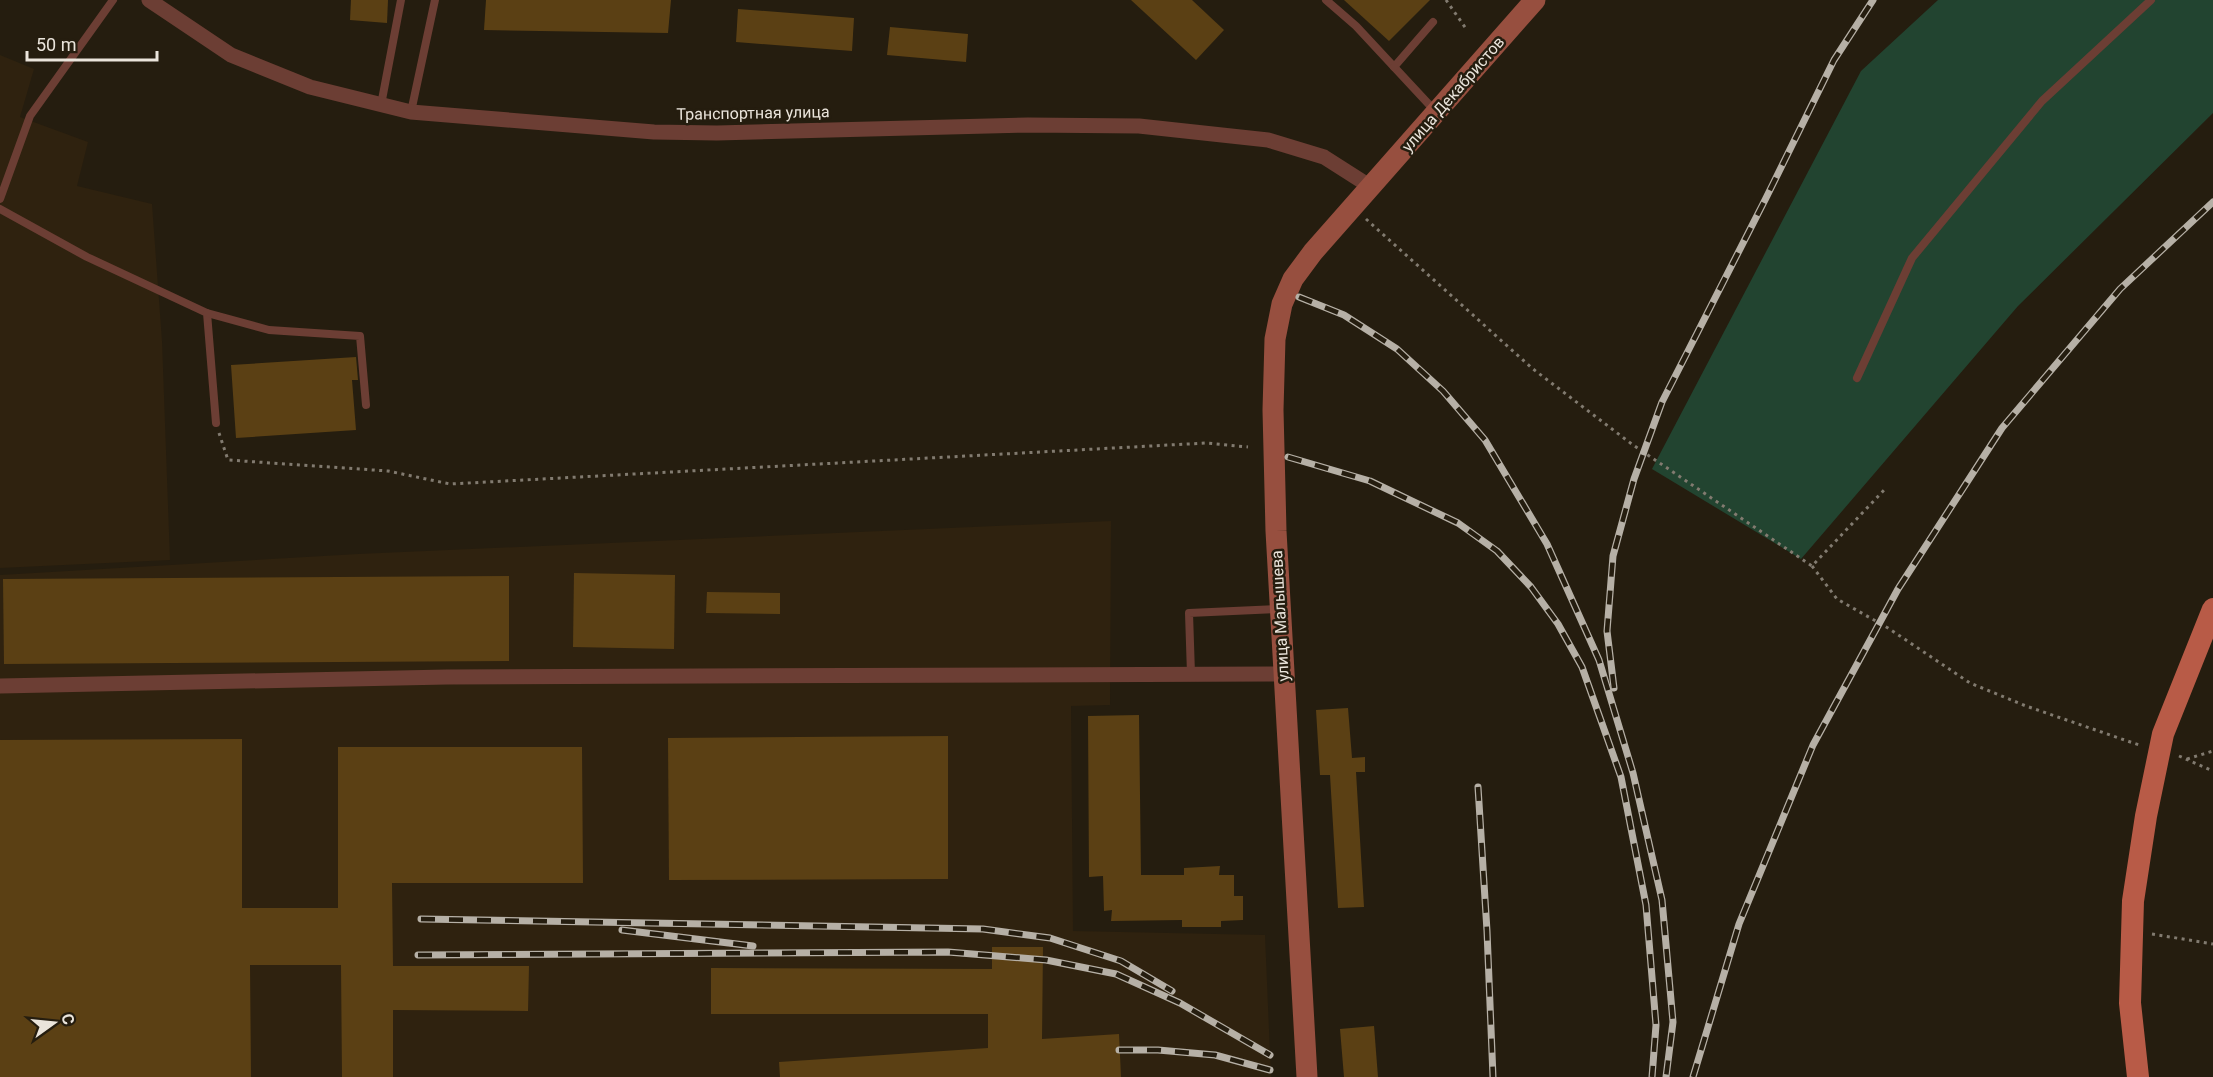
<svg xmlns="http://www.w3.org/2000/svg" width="2213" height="1077" viewBox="0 0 2213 1077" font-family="Roboto,sans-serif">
  <rect width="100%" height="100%" fill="#251d0f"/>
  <g fill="#2f220f">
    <path d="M0 55 34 69 20 117 88 142 77 186 152 204 162 341 170 560 0 568Z"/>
    <path d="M1111 521 1110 705 1071 706 1073 931 1265 935 1271 1077H0V575L358 554Z"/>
  </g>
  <path fill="#224430" d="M1938 0H2213V113L2018 306 1801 559 1652 469 1861 71Z"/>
  <g fill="#5b4014">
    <path d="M351 0H388L387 23 350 20Z"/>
    <path d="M486 0H671L668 33 484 30Z"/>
    <path d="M1131 0H1192L1224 30 1196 60Z"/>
    <path d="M1344 0H1430L1389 41Z"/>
    <path d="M738 9 854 18 852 51 736 42Z"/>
    <path d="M890 27 968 34 966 62 887 55Z"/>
    <path d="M356 357 358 380H352L356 430 236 438 231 365Z"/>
    <path d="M574 573 675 575 674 649 573 647Z"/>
    <path d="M509 576V661L4 664 3 579Z"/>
    <path d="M707 592 780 593V614L706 613Z"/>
    <path d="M1348 708 1352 758 1365 757V772H1356L1364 907 1338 908 1330 775H1320L1316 710Z"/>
    <path d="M1139 715 1141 875H1184V868L1220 866 1219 875H1234V896H1243V920L1221 921V927H1182V920L1111 921 1112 910 1104 911 1103 876 1089 877 1088 716Z"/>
    <path d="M948 736V879L669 880 668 738Z"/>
    <path d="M242 739V908H338V747H582L583 883H392L393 966H529L528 1011 393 1010V1077H342L341 965H250L251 1077H0V740Z"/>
    <path d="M992 947H1043L1042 1039 1119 1034 1121 1077H780L779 1062 988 1048V1014H711V968L992 969Z"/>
    <path d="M1374 1026 1378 1077H1344L1340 1029Z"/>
  </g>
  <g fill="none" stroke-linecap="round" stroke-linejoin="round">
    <g stroke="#827b70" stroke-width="3" stroke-dasharray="3 4.5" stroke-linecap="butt">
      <path d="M1446 0 1467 30"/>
      <path d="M1366 219 1533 369 1633 445 1812 566 1886 488"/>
      <path d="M219 433 228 460 388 471 450 484 1206 443 1248 447"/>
      <path d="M1812 566 1837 599 1888 628 1970 683 2026 706 2142 746"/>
      <path d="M2179 756 2213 771"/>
      <path d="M2187 759 2213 751"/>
      <path d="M2152 934 2213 944"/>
    </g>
    <g stroke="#6c3e34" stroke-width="8">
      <path d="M1326 0 1356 26 1436 112"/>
      <path d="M1394 67 1433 22"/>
      <path d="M381 105 401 0"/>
      <path d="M411 112 435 0"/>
      <path d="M0 199 30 116 113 0"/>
      <path d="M0 209 87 257 207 313 216 423"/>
      <path d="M207 313 269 330 360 336 366 405"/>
      <path d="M1857 378 1912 258 2042 101 2151 0"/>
      <path d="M1191 674 1189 613 1279 609"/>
    </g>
    <g stroke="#6c3e34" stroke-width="15">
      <path d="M149 0 231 55 310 87 411 112 654 132 717 133 1028 125 1139 126 1268 140 1324 157 1371 187"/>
      <path d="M0 686 447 677 1283 674"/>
    </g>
    <path stroke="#974f3f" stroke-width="21" d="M1307 1077 1276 531 1273 410 1275 339 1282 304 1293 279 1313 252 1535 0"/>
    <path stroke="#b85b47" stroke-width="22" d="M2138 1077 2130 1003 2133 901 2146 816 2163 734 2213 609"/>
    <g stroke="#b6b0a6" stroke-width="7">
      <g id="rail">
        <path d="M1299 297 1344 315 1397 349 1443 391 1485 440 1547 544 1599 660 1633 773 1662 900 1673 1022 1666 1077"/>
        <path d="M1288 457 1370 481 1458 523 1497 551 1531 587 1558 624 1582 667 1621 777 1646 905 1656 1025 1652 1077"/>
        <path d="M1614 688 1607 631 1613 556 1634 479 1662 402 1766 198 1834 60 1873 0"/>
        <path d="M1478 787 1487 931 1493 1077"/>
        <path d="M421 919 983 929 1050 938 1121 961 1172 991"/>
        <path d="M622 930 753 946"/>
        <path d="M418 955 948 952 1046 960 1116 974 1180 1003 1270 1055"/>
        <path d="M1119 1050H1158L1215 1055 1270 1070"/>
        <path d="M1693 1077 1739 924 1813 745 1898 589 2002 428 2120 289 2213 202"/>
      </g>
    </g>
    <use href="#rail" stroke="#251d0f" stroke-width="4.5" stroke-dasharray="14" stroke-linecap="butt"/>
  </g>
  <g text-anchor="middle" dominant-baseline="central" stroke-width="5" stroke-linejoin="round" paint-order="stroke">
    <g font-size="16" fill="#eae4db" stroke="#251d0f">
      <text transform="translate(1453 94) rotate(-49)">улица Декабристов</text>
      <text transform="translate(753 113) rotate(-1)">Транспортная улица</text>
      <text transform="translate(1280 616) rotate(-93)">улица Малышева</text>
    </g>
  </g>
  <g transform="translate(54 1023) rotate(75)" stroke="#251d0f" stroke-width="4.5" paint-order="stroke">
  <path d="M0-4.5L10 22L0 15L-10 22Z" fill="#eae4db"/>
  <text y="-9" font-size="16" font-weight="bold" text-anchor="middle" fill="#eae4db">С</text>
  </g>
  <path d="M27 51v9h130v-9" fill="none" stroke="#eae4db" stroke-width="3"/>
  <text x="36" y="51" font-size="18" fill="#eae4db" stroke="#251d0f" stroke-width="4.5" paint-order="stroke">50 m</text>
</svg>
